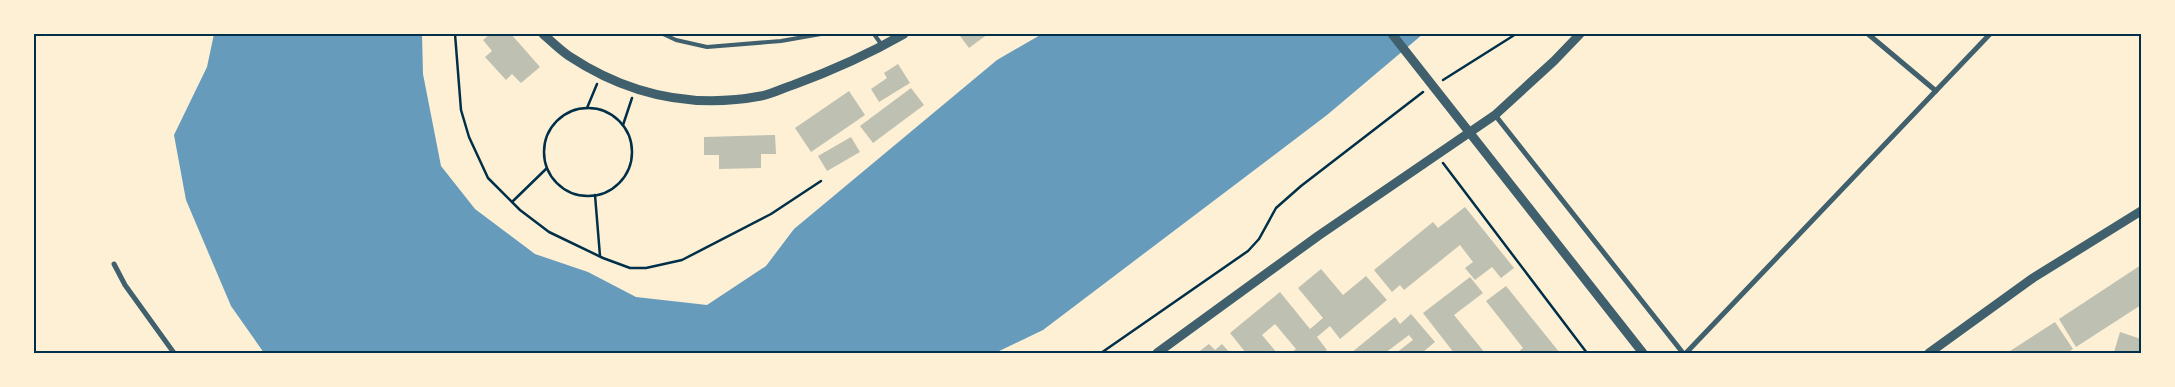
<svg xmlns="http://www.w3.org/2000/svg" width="2175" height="387" viewBox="0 0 2175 387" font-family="'Titillium Web',sans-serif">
  <rect width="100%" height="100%" fill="#fdf0d5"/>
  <path fill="#669bbc" d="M214 34H422L423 74 441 166 475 209 535 254 588 272 636 297 707 305 766 266 794 229 997 60 1042 34H1423L1327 115 1043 330 995 353H264L231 306 186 200 174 135 207 67Z"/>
  <g fill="#bec0b2">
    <path d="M490 34H511L540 67 521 83 512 74 506 80 485 57 492 51 483 40Z"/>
    <path d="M963 34H988L969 48 960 36Z"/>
    <path d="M898 64 910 83 879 102 871 89 887 78 884 73Z"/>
    <path d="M911 88 924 105 873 143 860 126Z"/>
    <path d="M849 91 865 115 811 152 795 128Z"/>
    <path d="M775 135 776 154H761V168L719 169V155H704V137Z"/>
    <path d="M851 137 860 152 827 171 818 156Z"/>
    <path d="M1465 207 1514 268 1501 278 1492 267 1475 280 1465 268 1473 262 1460 245 1404 290 1400 285 1392 292 1374 270 1433 222 1438 228Z"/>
    <path d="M2141 265V305L2076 347 2059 319Z"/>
    <path d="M1321 269 1343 295 1366 276 1387 300 1340 339 1330 326 1317 337 1327 350 1323 353H1291L1296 349 1275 324 1262 335 1277 353H1246L1230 333 1280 292 1310 329 1323 318 1298 288Z"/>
    <path d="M1470 277 1483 293 1454 315 1485 353H1454L1423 313Z"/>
    <path d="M1506 286 1543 332 1560 353H1517L1523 348 1486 301Z"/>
    <path d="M1411 314 1435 342 1423 352 1424 353H1396L1413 340 1409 335 1385 353H1351L1395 317 1400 324Z"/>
    <path d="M2055 322 2073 349 2067 353H2007Z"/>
    <path d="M2120 332 2141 339V353L2114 352Z"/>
    <path d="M1209 344 1215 350 1222 344 1230 353H1197Z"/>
  </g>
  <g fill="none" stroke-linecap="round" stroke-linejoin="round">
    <g stroke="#003049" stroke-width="2.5">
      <path d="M455 34 461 110 469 137 488 178 520 210 549 232 603 258 630 268H646L682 260 771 214 821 181"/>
      <path d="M1443 80 1516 34"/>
      <circle cx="588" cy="152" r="44"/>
      <path d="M587 108 597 84"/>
      <path d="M623 125 632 98"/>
      <path d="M1443 163 1587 353"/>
      <path d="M595 195 600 256"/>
      <path d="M512 202 547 168"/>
      <path d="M1101 353 1248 251 1259 239 1276 208 1301 186 1423 92"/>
    </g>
    <g stroke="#3f606c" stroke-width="4">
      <path d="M663 34 676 40 707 47 781 41 821 34"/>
      <path d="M874 34 881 44"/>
    </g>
    <g stroke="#3f606c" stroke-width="5">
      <path d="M1868 34 1936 91"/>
      <path d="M1495 115 1683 353"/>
      <path d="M114 264 125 285 174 353"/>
      <path d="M1686 353 1990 34"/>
    </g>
    <g stroke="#3f606c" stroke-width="9">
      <path d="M543 34C551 41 560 50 569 56 628 95 692 109 761 96 772 94 783 88 793 85 831 71 869 54 904 34"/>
      <path d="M1392 34 1643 353"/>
      <path d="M1157 353 1318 236 1495 115 1554 61 1580 34"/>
      <path d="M1929 353 2033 278 2141 211"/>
    </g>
  </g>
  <rect width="2175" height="387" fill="none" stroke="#fdf0d5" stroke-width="70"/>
  <rect x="35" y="35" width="2105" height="317" fill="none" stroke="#003049" stroke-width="2"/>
</svg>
